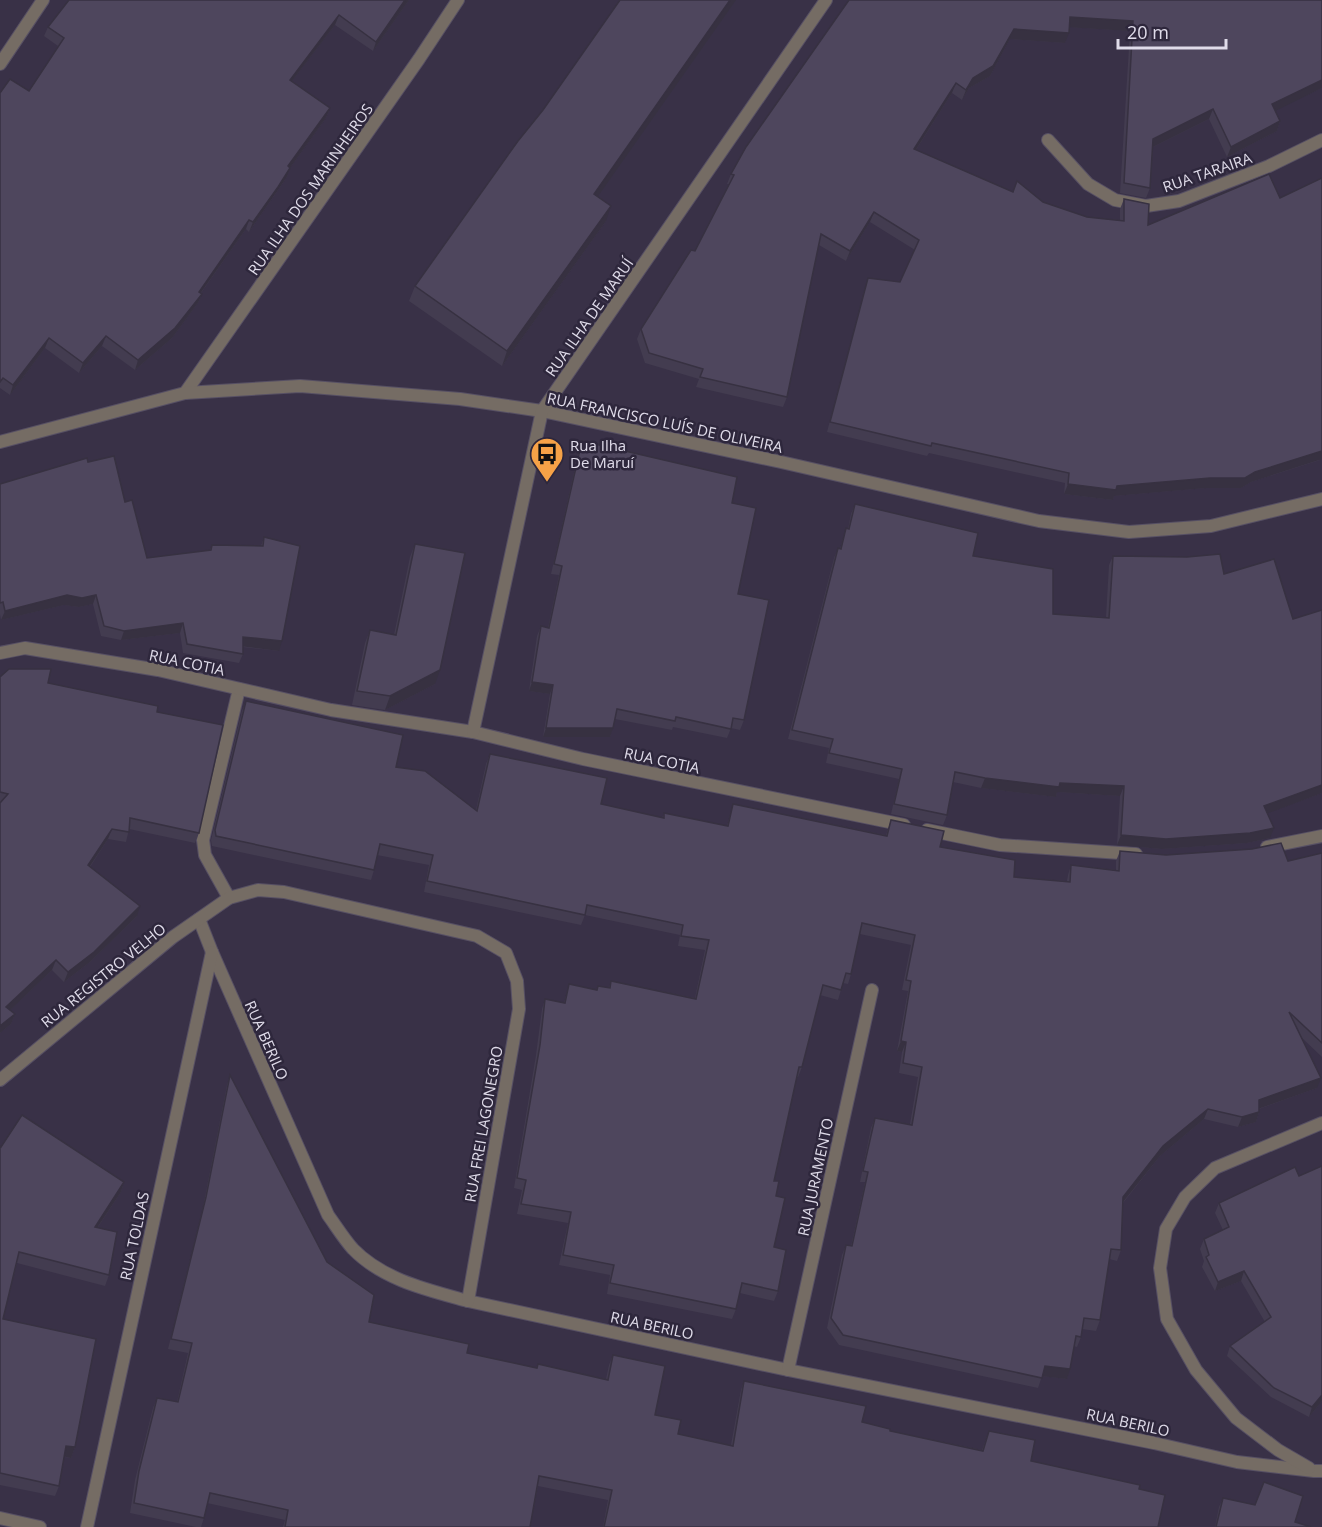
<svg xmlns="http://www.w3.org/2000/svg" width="1322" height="1527" viewBox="0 0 1322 1527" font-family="'Open Sans',sans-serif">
  <rect width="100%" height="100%" fill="#393147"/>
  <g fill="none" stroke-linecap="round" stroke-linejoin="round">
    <g stroke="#575064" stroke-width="14">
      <path id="service" d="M229 898 205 855 203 840 239 689"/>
    </g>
    <g stroke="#575064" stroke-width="14">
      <g id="minor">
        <path d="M0 64 43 0"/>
        <path d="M1048 140 1088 184 1115 200 1146 206 1179 201 1269 166 1322 140"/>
        <path d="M185 393 419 59 458 0"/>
        <path d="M0 442 185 393 300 386 460 399 542 411 781 462 1039 521 1129 532 1211 526 1322 499"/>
        <path d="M0 653 25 648 158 670 331 710 473 732 583 759 904 825"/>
        <path d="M473 732 542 411 826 0"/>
        <path d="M927 830 1000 845 1136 854"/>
        <path d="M1267 847 1322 836"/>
        <path d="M199 919 212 952 328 1215C336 1226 344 1239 353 1249 383 1280 428 1290 468 1301L788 1370 1154 1443 1237 1462 1314 1471H1322"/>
        <path d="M0 1080 173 937 229 898 258 890 284 892 477 936 506 953 517 981 519 1009 468 1301"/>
        <path d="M788 1370 872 990"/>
        <path d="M1309 1468 1278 1450 1236 1418 1196 1370 1167 1319 1160 1268 1166 1229 1185 1197 1215 1168 1322 1123"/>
        <path d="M87 1527 212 952"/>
      </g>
    </g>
    <g stroke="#575064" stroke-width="14">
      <path id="tertiary" d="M0 1518 40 1527"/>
    </g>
    <use href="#service" stroke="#756c64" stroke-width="12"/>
    <use href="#minor" stroke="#756c64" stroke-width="12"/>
    <use href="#tertiary" stroke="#756c64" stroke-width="12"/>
  </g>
  <g fill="#433c50">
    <path d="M409 0 373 51 335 25 292 81 330 108 326 118 290 168 287 177 274 196 249 232 246 229 201 293 202 294 198 303 172 338 135 370 102 346 79 373 45 348 10 395 0 388V93L29 91 58 46 44 36 48 27Z"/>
    <path d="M849 0H1322V88L1275 110 1280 121 1277 131 1227 157 1209 119 1153 147 1150 188 1146 198 1120 193 1130 31 1069 27 1065 43 1010 39 990 76 969 88 962 100 952 93 916 150 1013 192 1087 217 1120 220V209L1124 199 1148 225 1320 460 1251 482 1241 488H1206L1114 496 1113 500 1064 494 1065 483 929 453 927 456 827 432 865 288 868 278 900 282 915 250 870 222 846 261 819 245 787 397 783 407 696 387 699 379 645 363 637 339 641 329 695 251 729 184H727L731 174Z"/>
    <path d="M598 196 606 221 502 366 409 301 415 286Z"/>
    <path d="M582 441 732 503 738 594 744 720 740 730 731 728 727 738 673 727 672 730 615 719 610 737H543L550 694 529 691 537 636 541 626 548 628 559 575 551 574 579 450Z"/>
    <path d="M88 462 125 502 147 558 210 550 212 545 261 546 264 537 279 651 243 647V654L239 663 183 653 180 633 121 640 101 636 93 604 79 607 64 605 1 620 0 614V484Z"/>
    <path d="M855 504 973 556 1053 614 1106 617 1109 565 1113 556 1224 574 1322 793 1267 813 1270 838 1247 843 1162 849 1117 845 1120 796 1057 792 1056 797 981 788 953 782 947 815 943 825 891 814 899 779 826 763 829 748 788 739 834 558 838 548 840 549 846 528 848 529 851 514Z"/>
    <path d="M415 544 435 684 385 710 352 705 365 643 370 630 394 635 410 557Z"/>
    <path d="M0 677 48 683 157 712 199 833 195 843 129 829 126 842 108 839 90 867 137 916 90 962 64 982 52 970 10 1010 15 1014 11 1024 0 1033Z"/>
    <path d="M246 701 396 767 476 810 486 764 490 754 601 804 662 818 664 813 727 826 733 804 886 835 891 820 940 847 1014 877 1067 881 1068 875 1071 865 1116 870V861L1120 851 1166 855 1288 861 1322 853V1057L1301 1037 1317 1088 1259 1109V1112L1256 1122 1238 1127 1204 1119 1160 1156 1123 1203 1121 1250 1117 1261 1109 1259 1100 1320 1096 1331 1082 1329 1081 1337 1077 1347 1074 1346 1067 1379 1042 1376 1038 1388 839 1345 827 1328 842 1255 846 1245 851 1246 865 1182H860L871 1128 875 1118 910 1124 918 1077 899 1073 902 1052 897 1051 908 991 902 990 911 945 860 934 851 974 848 984 843 983 838 1000 820 995 802 1067 798 1077H797L774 1181 776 1196 774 1247 778 1291 774 1301 740 1293 736 1309 732 1319 607 1294 610 1275 559 1265 568 1223 517 1214 522 1190 514 1188 536 1055 542 1009 545 999 564 1003 569 984 596 990 598 986 609 988 611 981 695 998 705 950 678 946 680 935 585 915 581 925 424 892 429 865 377 855 374 870 371 880 212 846 211 840 242 711Z"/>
    <path d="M230 1075 327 1262 369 1322 467 1353 536 1368 538 1364 606 1379 609 1365 613 1355 655 1415 678 1434 731 1445 741 1390 744 1381 890 1431 982 1450 989 1431 1031 1461 1139 1489 1158 1527H603L608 1500 538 1486 530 1527H283L285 1520 207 1503 204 1518 201 1527H196L130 1513 135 1480 153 1408 157 1398 177 1402 188 1353 168 1349 203 1207 227 1085Z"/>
    <path d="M0 1146 124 1182 121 1192 98 1227 109 1275 105 1286 17 1263 3 1319 75 1447 71 1458 64 1457 59 1486 55 1496 0 1485Z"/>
    <path d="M1219 1203 1322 1401 1309 1417 1271 1397 1227 1356 1230 1346 1265 1322 1241 1281 1215 1291 1202 1267 1204 1261 1200 1249 1204 1239 1223 1230 1215 1213Z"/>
    <path d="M1223 1498 1295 1522 1311 1527H1215L1219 1507Z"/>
  </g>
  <g fill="#373141">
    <path d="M405 0H409L373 51 376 42Z"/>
    <path d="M730 0H736L589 209 594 194Z"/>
    <path d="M339 15 335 25 286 89 290 80Z"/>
    <path d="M1070 17 1133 21 1130 31 1066 27Z"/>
    <path d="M1014 29 1069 33 1065 43 1010 39 990 76 969 88 962 100 966 90 973 78Z"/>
    <path d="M1322 80V88L1269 114 1272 104Z"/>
    <path d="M956 83 952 93 910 159 914 149Z"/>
    <path d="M330 108 326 118 290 168 287 177 249 232 253 222 288 166Z"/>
    <path d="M1213 109 1209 119 1149 149 1153 139Z"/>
    <path d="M1280 121 1277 131 1227 157 1231 147Z"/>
    <path d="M611 206 606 221 502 366 507 351Z"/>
    <path d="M874 212 870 222 846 261 850 251Z"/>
    <path d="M249 220 246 229 195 301 199 292Z"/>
    <path d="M202 294 198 303 172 338 135 370 138 360Z"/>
    <path d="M106 336 102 346 79 373 83 363Z"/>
    <path d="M49 338 45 348 10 395 13 385Z"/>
    <path d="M1322 451V459L1251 482 1241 488H1206L1114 496 1113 500 1064 494 1068 484 1117 486 1210 478 1255 472Z"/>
    <path d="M67 595H96L93 604 79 607 64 605 1 620 5 611Z"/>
    <path d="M183 623 180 633 121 640 124 631Z"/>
    <path d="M243 637 282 641 279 651 240 646Z"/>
    <path d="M440 670 435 684 385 710 390 696Z"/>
    <path d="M532 682 553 685 550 694 529 691Z"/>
    <path d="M546 728H613L610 737H543Z"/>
    <path d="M985 778 1124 786 1120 796 1057 792 1056 797 981 788Z"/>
    <path d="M1322 785V793L1261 816 1264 806Z"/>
    <path d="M1274 828 1270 838 1247 843 1162 849 1117 845 1121 835Z"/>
    <path d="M112 829 108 839 84 875 88 865Z"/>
    <path d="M140 906 137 916 90 962 64 982 68 972Z"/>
    <path d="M56 960 52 970 3 1017 6 1007Z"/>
    <path d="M15 1014 11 1024 0 1033V1026Z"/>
    <path d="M901 1041 906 1042 902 1052 897 1051Z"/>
    <path d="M1321 1078 1317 1088 1255 1110 1259 1100Z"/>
    <path d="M1208 1109 1204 1119 1160 1156 1119 1207 1123 1197 1163 1146Z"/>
    <path d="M1259 1112 1256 1122 1238 1127 1242 1117Z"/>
    <path d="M124 1182 121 1192 91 1237 95 1227Z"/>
    <path d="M1244 1271 1241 1281 1215 1291 1218 1282Z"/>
    <path d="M1045 1366 1070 1369 1067 1379 1041 1376Z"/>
    <path d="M1322 1395V1401L1309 1417 1312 1407Z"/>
    <path d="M66 1446 75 1447 71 1458 62 1456Z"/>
  </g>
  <g fill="#4e465d" stroke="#373141" stroke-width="1.5">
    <path d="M69 0H405L376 42 339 15 290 80 330 108 288 166 290 168 278 187 253 222 249 220 199 292 202 294 175 328 138 360 106 336 83 363 49 338 13 385 3 378 0 382V93L10 79 29 91 64 38 48 27Z"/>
    <path d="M620 0H730L594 194 611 206 507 351 415 286 518 141 543 110Z"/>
    <path d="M849 0H1322V80L1272 104 1280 121 1231 147 1213 109 1153 139 1150 188 1124 183 1133 21 1070 17 1069 33 1014 29 993 66 973 78 966 90 956 83 914 149 1013 192 1017 181 1043 202 1087 217 1124 221V199L1149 204 1148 225 1269 174 1280 198 1322 178V451L1255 472 1245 478H1210L1117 486 1116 490 1068 484 1069 473 932 443 931 446 830 422 868 278 900 282 919 240 874 212 850 251 821 234 787 397 700 377 703 369 649 353 641 329 691 250 695 251 734 175 731 174 746 147Z"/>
    <path d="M582 441 737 477 732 503 756 508 738 594 769 600 744 720 733 718 731 729 676 717 675 721 617 709 613 728H546L553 685 532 682 541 626 549 628 562 566 554 564Z"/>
    <path d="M114 456 125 502 132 500 147 558 211 550 212 545 263 546 264 537 300 546 282 641 243 637V654L187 644 183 623 124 631 104 626 96 595 82 598 67 595 5 611 3 602 0 603V484L87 458 88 462Z"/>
    <path d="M855 504 978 533 973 556 1053 569V614L1109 618 1113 556 1187 557 1220 554 1224 574 1274 559 1293 619 1322 610V785L1264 806 1274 828 1250 833 1166 839 1121 835 1124 786 1060 783 1059 787 985 778 955 772 947 815 894 804 902 769 829 753 833 739 792 730 838 548 841 549 846 528 849 529Z"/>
    <path d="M415 544 465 553 440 670 390 696 357 691 370 630 396 635Z"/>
    <path d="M9 669H51L48 683 158 706 157 712 223 725 199 833 130 818 129 832 112 829 88 865 140 906 94 952 68 972 56 960 6 1007 15 1014 0 1026V803L8 794 0 792V677Z"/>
    <path d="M246 701 403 735 396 767 425 771 477 811 490 754 607 778 601 804 664 818V813L728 826 733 804 887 836 891 820 944 831 940 847 1015 860 1014 877 1070 882 1071 865 1119 871 1120 851 1166 855 1252 849 1281 843 1288 861 1322 853V1043L1289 1012 1321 1078 1259 1100V1112L1242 1117 1208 1109 1163 1146 1123 1197 1121 1250 1111 1249 1100 1320 1084 1318 1081 1337 1076 1336 1070 1369 1045 1366 1042 1378 843 1335 831 1318 846 1245 852 1246 868 1172 863 1171 875 1118 912 1125 922 1067 903 1063 906 1042 901 1041 911 981 906 980 915 935 862 923 851 974 846 973 841 990 823 985 802 1067H799L774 1181H779L776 1196 785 1198 774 1247 786 1250 778 1291 742 1283 736 1309 610 1283 614 1265 563 1255 571 1212 521 1204 526 1180 517 1178 540 1045 545 999 565 1003 569 984 597 990 598 986 610 988 611 981 696 999 709 940 681 936 683 925 587 905 585 915 427 881 433 855 380 844 374 870 216 836 215 830Z"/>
    <path d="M230 1075 327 1262 374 1295 369 1322 469 1344 467 1353 537 1368 538 1364 608 1380 613 1355 665 1366 655 1415 681 1420 678 1434 733 1446 744 1381 866 1406 862 1422 890 1429V1431L983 1451 989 1431 1035 1440 1031 1461 1140 1485 1139 1489 1165 1495 1158 1527H604L612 1490 539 1476 530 1527H285L288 1510 210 1493 204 1518 134 1503 139 1471 157 1398 178 1402 192 1343 171 1339 206 1197Z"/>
    <path d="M22 1115 124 1182 95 1227 117 1232 109 1275 19 1252 3 1319 96 1339 75 1447 66 1446 59 1486 0 1473V1146L1 1147Z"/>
    <path d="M1322 1166V1395L1312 1407 1274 1388 1230 1346 1271 1317 1244 1271 1218 1282 1206 1257 1209 1255 1204 1239 1229 1227 1219 1203 1295 1167 1299 1176Z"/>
    <path d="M1264 1482 1303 1496 1295 1522 1311 1527H1216L1223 1498 1255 1505Z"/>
  </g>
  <defs>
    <g id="bus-pin" transform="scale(1.725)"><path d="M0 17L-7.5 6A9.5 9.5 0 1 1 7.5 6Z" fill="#f6a247" stroke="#2e273c"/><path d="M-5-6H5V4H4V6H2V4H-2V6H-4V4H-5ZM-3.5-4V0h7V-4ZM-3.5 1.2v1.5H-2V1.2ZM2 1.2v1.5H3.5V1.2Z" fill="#111"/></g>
  </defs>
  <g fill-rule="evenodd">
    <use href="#bus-pin" x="547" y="454"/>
  </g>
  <g text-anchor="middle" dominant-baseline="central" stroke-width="5" stroke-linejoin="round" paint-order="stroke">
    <g font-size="15" fill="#e0dcea" stroke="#2e273c">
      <text transform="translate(1207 172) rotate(-19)">RUA TARAIRA</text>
      <text transform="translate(310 189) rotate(-55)">RUA ILHA DOS MARINHEIROS</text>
      <text transform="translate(589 317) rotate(-55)">RUA ILHA DE MARUÍ</text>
      <text transform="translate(665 422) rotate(12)">RUA FRANCISCO LUÍS DE OLIVEIRA</text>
      <text transform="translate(187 662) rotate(12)">RUA COTIA</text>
      <text transform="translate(662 760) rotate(12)">RUA COTIA</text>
      <text transform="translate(103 975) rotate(-39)">RUA REGISTRO VELHO</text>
      <text transform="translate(267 1040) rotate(66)">RUA BERILO</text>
      <text transform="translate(483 1124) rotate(-80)">RUA FREI LAGONEGRO</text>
      <text transform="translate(815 1177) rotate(-78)">RUA JURAMENTO</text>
      <text transform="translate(134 1236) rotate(-78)">RUA TOLDAS</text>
      <text transform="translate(652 1325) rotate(12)">RUA BERILO</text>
      <text transform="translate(1128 1422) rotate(12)">RUA BERILO</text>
    </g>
    <g font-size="15" fill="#e0dcea" stroke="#2e273c" text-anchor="start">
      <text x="570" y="445">Rua Ilha<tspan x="570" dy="17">De Maruí</tspan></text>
    </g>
  </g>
  <path d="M1118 39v9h108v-9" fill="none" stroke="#e0dcea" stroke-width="3"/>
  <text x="1127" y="39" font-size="18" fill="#e0dcea" stroke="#2e273c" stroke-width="4.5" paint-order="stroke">20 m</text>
</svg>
